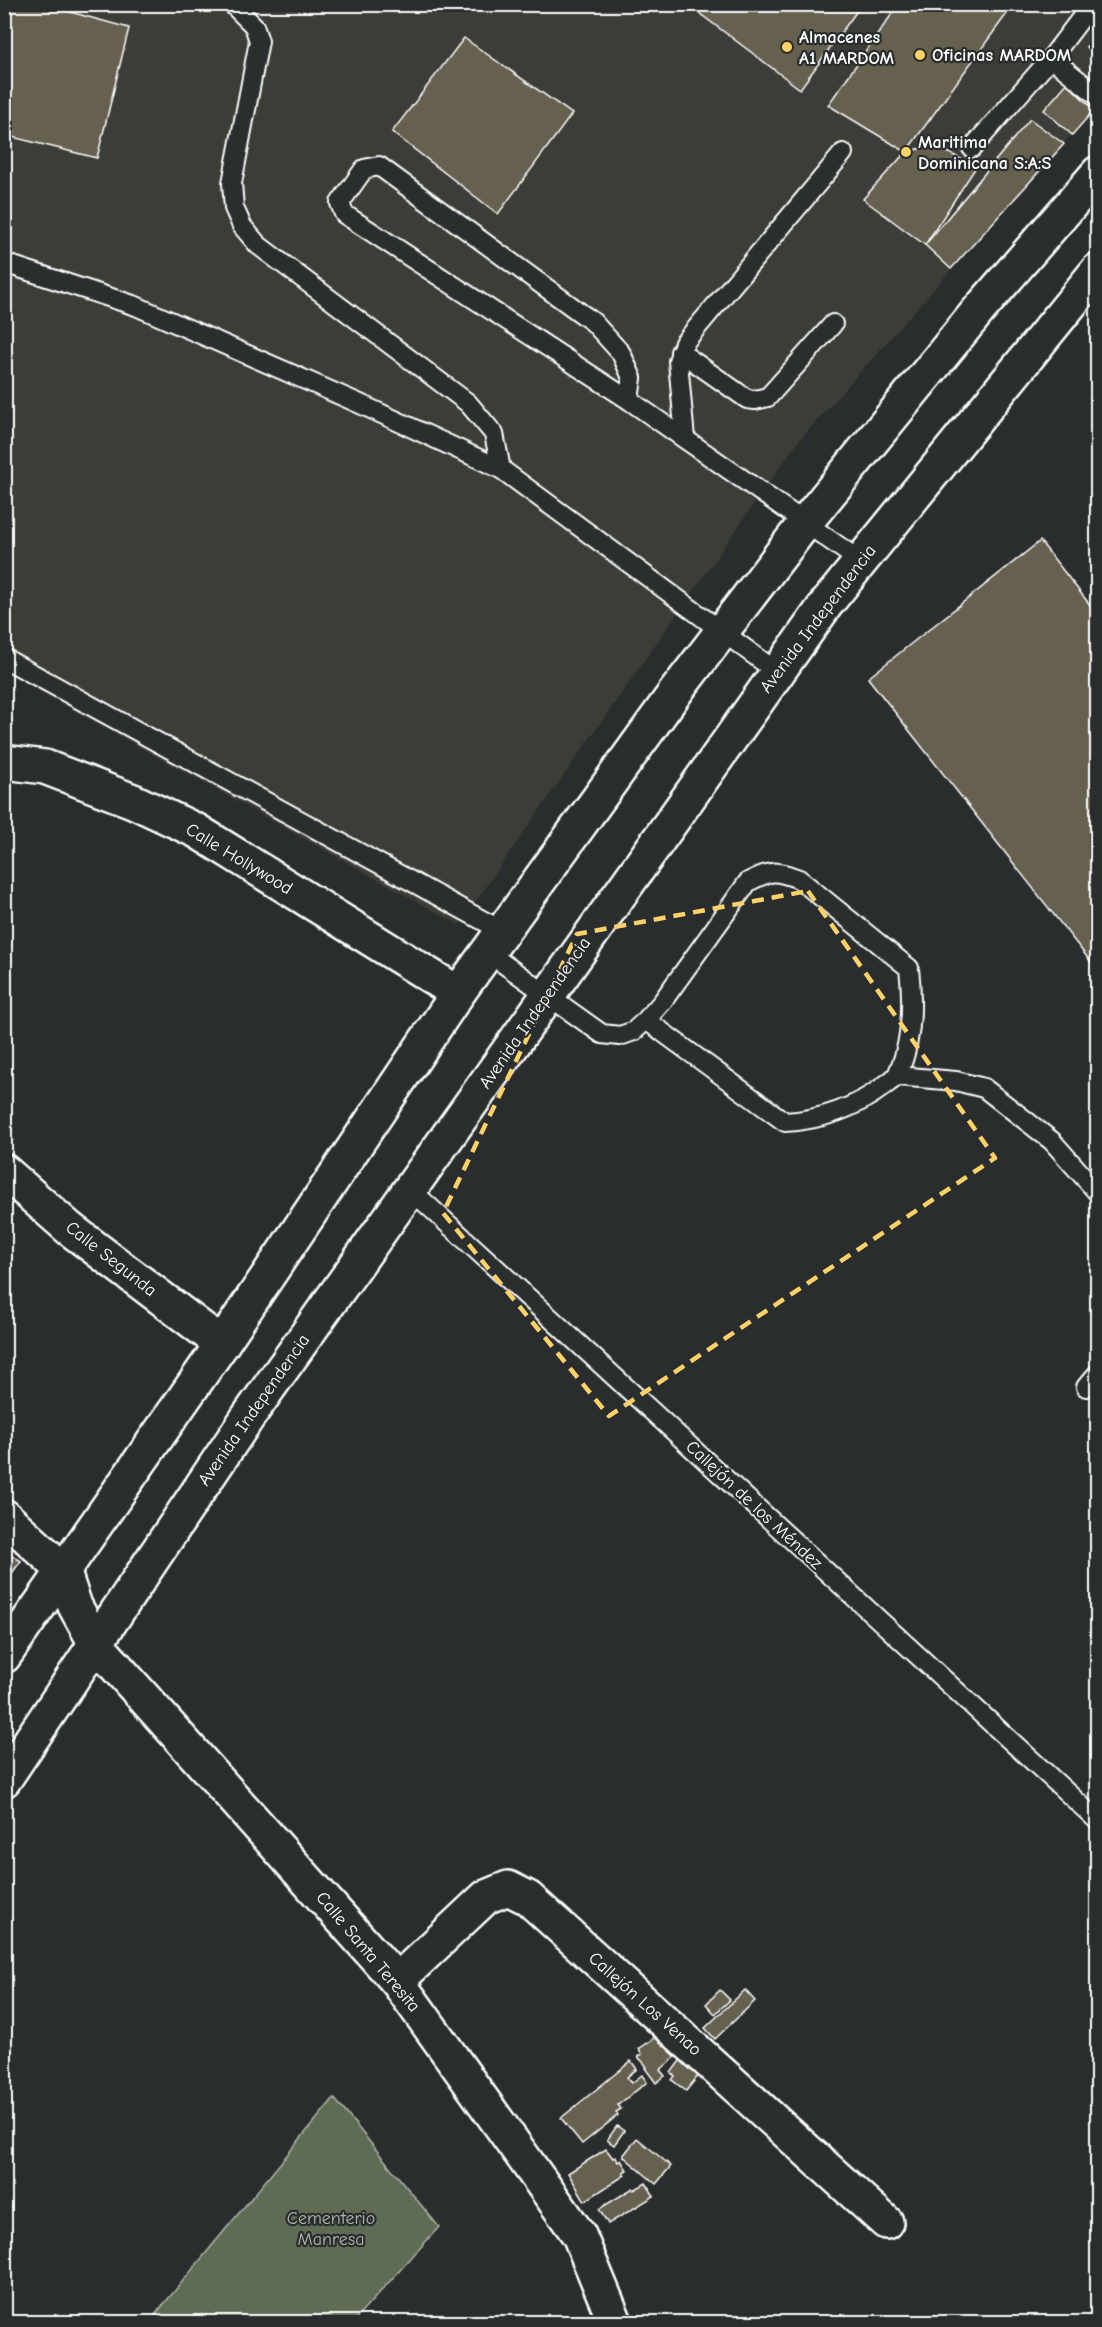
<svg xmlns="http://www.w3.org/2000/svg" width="1102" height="2327" viewBox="0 0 1102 2327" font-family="'Comic Neue',sans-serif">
  <rect width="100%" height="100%" fill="#2a2d2e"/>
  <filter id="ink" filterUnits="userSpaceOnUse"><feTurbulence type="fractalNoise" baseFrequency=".0167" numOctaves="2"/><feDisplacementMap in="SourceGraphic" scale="12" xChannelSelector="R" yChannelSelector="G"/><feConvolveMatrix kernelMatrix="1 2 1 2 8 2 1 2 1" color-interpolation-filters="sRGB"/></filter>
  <g filter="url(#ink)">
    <path fill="#3c3c38" d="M5 5H1097V106L796 444 459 925 5 672Z"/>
    <path fill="#5f6c53" stroke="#afb6a9" stroke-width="1.5" d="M334 2098 439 2227 353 2322H149Z"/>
    <g fill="#66604f" stroke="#fff" stroke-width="1.5">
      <path d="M9 4H41L129 28 97 158 4 135V21Z"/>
      <path d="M687 4H862L800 89Z"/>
      <path d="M899 4H1014L906 152 828 105Z"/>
      <path d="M1098 34V57L1086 47Z"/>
      <path d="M464 38 572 114 498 214 392 132Z"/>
      <path d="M1067 83 1094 110 1072 135 1044 110Z"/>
      <path d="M1030 119 1064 144 951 269 925 245Z"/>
      <path d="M934 145 976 167 925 245 863 199 906 152Z"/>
      <path d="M1040 541 1098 615V971L868 678Z"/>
      <path d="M4 1550 21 1561 4 1584Z"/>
      <path d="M720 1990 730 2000 715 2014 706 2004Z"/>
      <path d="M745 1990 755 2001 715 2039 705 2028Z"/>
      <path d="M665 2030 682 2052 660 2070 665 2076 656 2083 645 2068 647 2067 644 2063 638 2057 642 2054 639 2049Z"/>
      <path d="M687 2051 706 2066 686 2091 672 2080 675 2076 671 2073Z"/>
      <path d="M631 2061 637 2069 627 2077 632 2083 642 2075 647 2082 618 2105 621 2109 616 2112 618 2115 582 2144 561 2118Z"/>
      <path d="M617 2126 624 2131 614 2145 607 2140Z"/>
      <path d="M637 2138 671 2166 656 2184 623 2156Z"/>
      <path d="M606 2149 613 2158 616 2157 618 2162 621 2160 627 2170 623 2172 625 2175 585 2201 568 2173Z"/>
      <path d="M646 2183 654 2196 608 2224 599 2209 633 2188 634 2190Z"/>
    </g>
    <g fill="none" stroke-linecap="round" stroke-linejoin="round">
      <g stroke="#fff" stroke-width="22">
        <g id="lane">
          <path d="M232 4 254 26 259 41 232 183 234 208 242 226 258 245 468 403 494 434 501 469"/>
          <path d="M1051 58 1098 96"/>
          <path d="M972 148 1051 58 1092 4"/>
          <path d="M4 263 136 306 358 403 501 469 777 672"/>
          <path d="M680 352 747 399 755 400 768 397 833 324"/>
          <path d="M629 400 632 378 621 353 593 322 379 166 364 169 340 203 344 214 629 400 860 561"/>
          <path d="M685 439 678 361 684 343 843 153"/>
          <path d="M4 658 502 931"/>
          <path d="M487 952 602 1034 620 1036 634 1031 646 1020 662 1002 748 882C771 870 775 870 799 879L909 968C913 1003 913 1040 898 1073 895 1079 889 1082 884 1086 855 1108 821 1120 785 1122L646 1020"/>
          <path d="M897 1076 956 1081 984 1088 1052 1141 1098 1193"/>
          <path d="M410 1189 1098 1821"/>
          <path d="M1086 1387 1098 1373"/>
        </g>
      </g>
      <g stroke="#fff" stroke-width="38">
        <g id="street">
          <path d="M4 762 45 767 133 801 197 831 458 993"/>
          <path d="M4 1171 70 1229 222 1344"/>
          <path d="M4 1516 63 1570 75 1606 96 1644 397 1981 579 2235 615 2322"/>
          <path d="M397 1981 486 1897 508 1888 528 1898 886 2222"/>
        </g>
      </g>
      <g stroke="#fff" stroke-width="38">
        <g id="secondary">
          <path d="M4 1656 222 1344 458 993 677 690 805 523 978 311 1098 173"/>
          <path d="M4 1780 248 1417 827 603 1098 270"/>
        </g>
      </g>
      <use href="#lane" stroke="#2a2d2e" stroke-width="18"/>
      <use href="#street" stroke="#2a2d2e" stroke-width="33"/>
      <use href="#secondary" stroke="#2a2d2e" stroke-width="33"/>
    </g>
  </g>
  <path fill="none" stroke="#ffd166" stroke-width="4.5" stroke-dasharray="12 8" stroke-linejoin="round" d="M808 891 995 1158 609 1416 443 1213 577 934Z"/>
  <g fill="#ffd166" stroke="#2a2d2e" stroke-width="2">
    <circle cx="787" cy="47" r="6"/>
    <circle cx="920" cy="55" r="6"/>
    <circle cx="906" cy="152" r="6"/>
  </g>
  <g text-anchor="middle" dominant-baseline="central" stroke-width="4.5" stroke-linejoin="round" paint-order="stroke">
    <g font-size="18" font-weight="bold" fill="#fff" stroke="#2a2d2e" text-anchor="start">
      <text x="799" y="37">Almacenes<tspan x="799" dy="21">A1 MARDOM</tspan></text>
      <text x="932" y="55">Oficinas MARDOM</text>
      <text x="918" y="142">Maritima<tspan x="918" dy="21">Dominicana S:A:S</tspan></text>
    </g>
    <g font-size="18" fill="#fff" stroke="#2a2d2e">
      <text transform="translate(818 619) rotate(-53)">Avenida Independencia</text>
      <text transform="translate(239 859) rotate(31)">Calle Hollywood</text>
      <text transform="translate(535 1013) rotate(-55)">Avenida Independencia</text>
      <text transform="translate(111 1259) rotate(38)">Calle Segunda</text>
      <text transform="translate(254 1410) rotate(-55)">Avenida Independencia</text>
      <text transform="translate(754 1505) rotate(43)">Callejón de los Méndez</text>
      <text transform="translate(368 1952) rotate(50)">Calle Santa Teresita</text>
      <text transform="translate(645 2004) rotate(42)">Callejón Los Venao</text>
    </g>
    <g font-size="18" fill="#afb6a9" stroke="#2a2d2e">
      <text x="331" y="2218">Cementerio<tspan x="331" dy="21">Manresa</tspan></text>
    </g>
  </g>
  <rect width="1102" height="2327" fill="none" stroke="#2a2d2e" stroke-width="24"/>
  <rect x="12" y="12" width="1078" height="2303" fill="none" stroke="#fff" stroke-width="2" filter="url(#ink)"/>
</svg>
